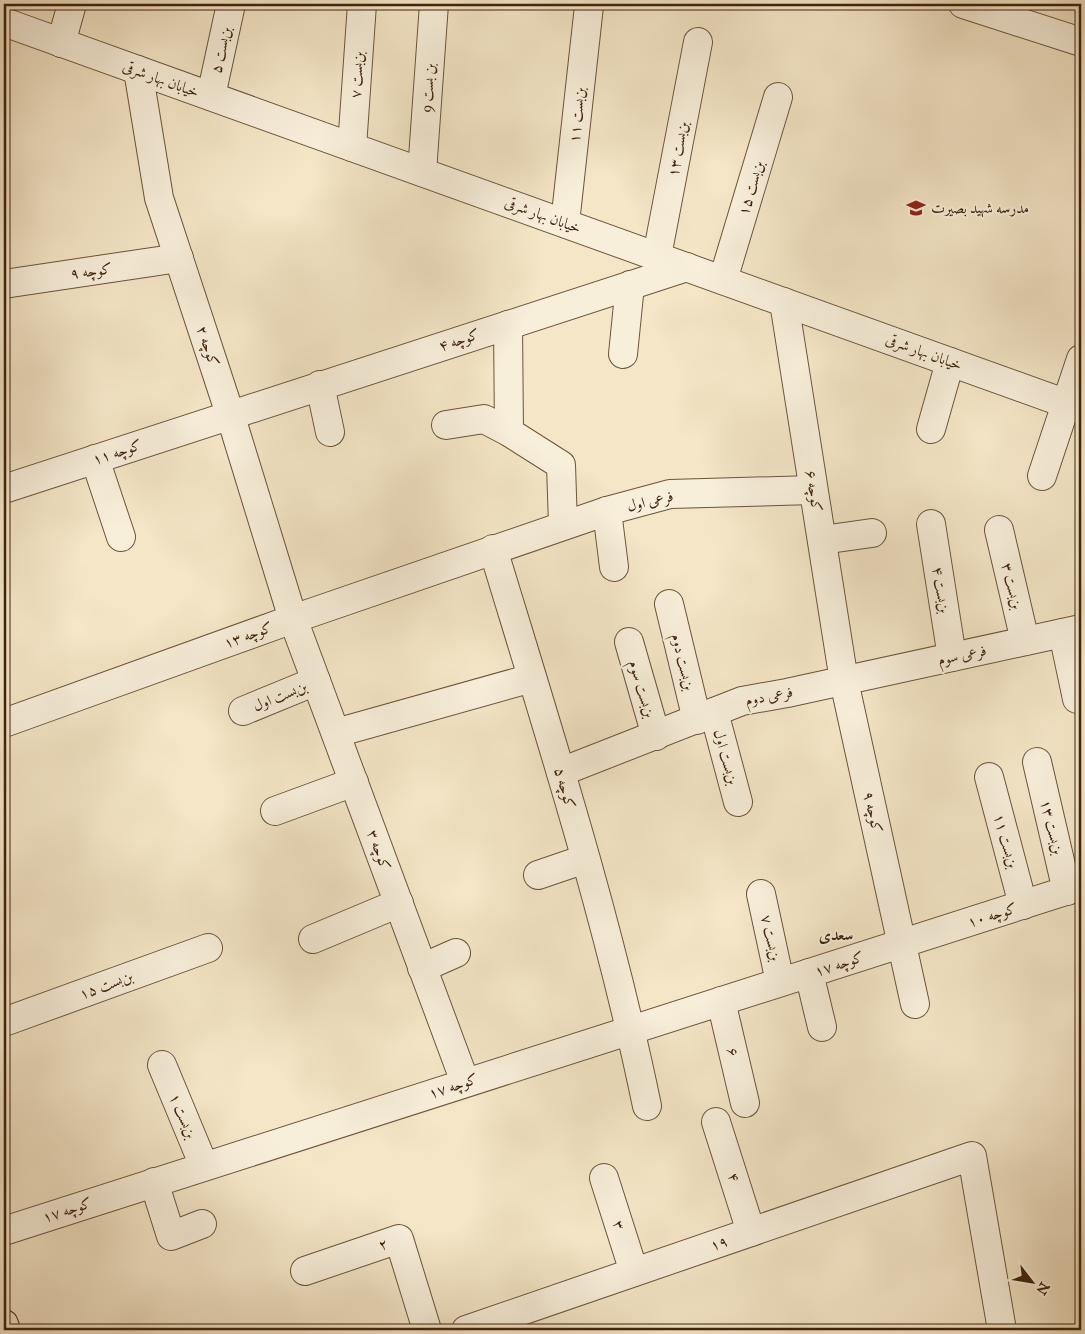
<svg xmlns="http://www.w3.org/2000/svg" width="1085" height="1334" viewBox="0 0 1085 1334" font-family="'IM FELL Great Primer',Amiri,serif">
  <rect width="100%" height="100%" fill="#f4e6c7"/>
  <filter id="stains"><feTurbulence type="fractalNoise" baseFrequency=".004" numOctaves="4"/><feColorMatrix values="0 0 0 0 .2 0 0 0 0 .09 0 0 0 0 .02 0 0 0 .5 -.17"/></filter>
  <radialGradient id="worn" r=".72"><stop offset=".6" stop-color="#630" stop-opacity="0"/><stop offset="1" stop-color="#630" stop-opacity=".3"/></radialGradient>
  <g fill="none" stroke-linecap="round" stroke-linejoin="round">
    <g stroke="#6c543b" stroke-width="30">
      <g id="minor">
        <path d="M963 4 1081 42"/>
        <path d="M4 22 1081 409"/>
        <path d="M61 43 72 4"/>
        <path d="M138 70 159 198 230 414 293 619 465 1082"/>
        <path d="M211 96 231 4"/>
        <path d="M352 147 362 4"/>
        <path d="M422 172 434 4"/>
        <path d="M565 223 589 6"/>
        <path d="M657 256 698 42"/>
        <path d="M723 280 778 97"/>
        <path d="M4 284 179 258"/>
        <path d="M784 302 844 681 915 1004"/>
        <path d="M508 325 509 432 561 465 563 525"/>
        <path d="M623 354 630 285"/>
        <path d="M320 385 330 432"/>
        <path d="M446 425 484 419 509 432"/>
        <path d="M931 429 950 362"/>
        <path d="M95 459 121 537"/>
        <path d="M1042 476 1081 359"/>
        <path d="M4 489 687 267"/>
        <path d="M607 511 614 567"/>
        <path d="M931 524 952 657"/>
        <path d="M999 530 1025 641"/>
        <path d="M822 540 872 533"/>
        <path d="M493 549C549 733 608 917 647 1106"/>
        <path d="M669 604 697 720"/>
        <path d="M1063 633 1077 699"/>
        <path d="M629 642 656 736"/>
        <path d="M243 711 316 681"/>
        <path d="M714 712 738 802"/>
        <path d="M4 723 293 619 607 511 670 494 813 490"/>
        <path d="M336 733 532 678"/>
        <path d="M1037 762 1067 891"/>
        <path d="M561 772 742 701 787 693 1081 629"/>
        <path d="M989 777 1023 905"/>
        <path d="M275 811 354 782"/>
        <path d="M538 875 585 859"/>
        <path d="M761 894 780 982"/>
        <path d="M313 939 399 903"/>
        <path d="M422 968 456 953"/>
        <path d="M809 973 822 1027"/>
        <path d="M721 1001 745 1103"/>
        <path d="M4 1022 208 948"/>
        <path d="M162 1065 204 1166"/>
        <path d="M716 1122 751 1232"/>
        <path d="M604 1178 634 1272"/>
        <path d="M154 1182 171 1236 202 1224"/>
        <path d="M4 1231 1081 886"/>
        <path d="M305 1271 399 1239 427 1330"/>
        <path d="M466 1330 972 1156 1002 1330"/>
      </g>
    </g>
    <g stroke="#3e230c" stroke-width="30">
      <path id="major" d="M4 1324 6 1330"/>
    </g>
    <use href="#minor" stroke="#f8efdb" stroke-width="28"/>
    <use href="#major" stroke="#f4e6c7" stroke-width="28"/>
  </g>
  <defs>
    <g id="school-bare" transform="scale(1.5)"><path d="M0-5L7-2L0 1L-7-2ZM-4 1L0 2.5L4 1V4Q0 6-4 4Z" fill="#8f2418" stroke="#f8efdb" stroke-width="2.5" paint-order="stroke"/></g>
  </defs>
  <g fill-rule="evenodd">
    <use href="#school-bare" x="916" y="208"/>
  </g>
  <g text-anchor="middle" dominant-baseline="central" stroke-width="4" stroke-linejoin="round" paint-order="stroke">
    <g font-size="15" fill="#3e230c" stroke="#f8efdb">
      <text transform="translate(221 50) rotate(-77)">بن‌بست ۵</text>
      <text transform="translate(357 75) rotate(-86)">بن‌بست ۷</text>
      <text transform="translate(161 79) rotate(20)">خیابان بهار شرقی</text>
      <text transform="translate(428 88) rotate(-86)">بن بست 9</text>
      <text transform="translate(577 115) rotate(-84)">بن‌بست ۱۱</text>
      <text transform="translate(678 149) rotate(-79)">بن‌بست ۱۳</text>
      <text transform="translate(751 188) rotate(-73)">بن‌بست ۱۵</text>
      <text transform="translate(543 215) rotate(20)">خیابان بهار شرقی</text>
      <text transform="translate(91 271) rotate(-8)">کوچه ۹</text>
      <text transform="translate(459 340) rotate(-18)">کوچه ۴</text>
      <text transform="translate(208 346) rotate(72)">کوچه ۲</text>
      <text transform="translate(924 352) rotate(20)">خیابان بهار شرقی</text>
      <text transform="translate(117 452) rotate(-18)">کوچه ۱۱</text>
      <text transform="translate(814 491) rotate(81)">کوچه ۶</text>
      <text transform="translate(650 501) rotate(-13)">فرعی اول</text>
      <text transform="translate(1012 586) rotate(77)">بن‌بست ۳</text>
      <text transform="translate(941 590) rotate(81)">بن‌بست ۴</text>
      <text transform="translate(248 635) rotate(-20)">کوچه ۱۳</text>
      <text transform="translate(962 655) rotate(-12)">فرعی سوم</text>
      <text transform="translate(683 662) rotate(77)">بن‌بست دوم</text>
      <text transform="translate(642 689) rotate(74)">بن‌بست سوم</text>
      <text transform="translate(280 696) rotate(-22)">بن‌بست اول</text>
      <text transform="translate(769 696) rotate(-11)">فرعی دوم</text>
      <text transform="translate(726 757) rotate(75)">بن‌بست اول</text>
      <text transform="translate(565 788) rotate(74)">کوچه ۵</text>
      <text transform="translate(873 812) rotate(77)">کوچه ۹</text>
      <text transform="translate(1052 827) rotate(77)">بن‌بست ۱۳</text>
      <text transform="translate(1006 841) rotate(75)">بن‌بست ۱۱</text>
      <text transform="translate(379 850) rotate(70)">کوچه ۳</text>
      <text transform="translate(992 915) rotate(-17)">کوچه ۱۰</text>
      <text transform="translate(771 938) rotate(78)">بن‌بست ۷</text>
      <text transform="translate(839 964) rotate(-18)">کوچه ۱۷</text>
      <text transform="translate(106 985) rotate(-20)">بن‌بست ۱۵</text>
      <text transform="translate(733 1052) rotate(77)">۶</text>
      <text transform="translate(453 1086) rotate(-18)">کوچه ۱۷</text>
      <text transform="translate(183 1116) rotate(68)">بن‌بست ۱</text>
      <text transform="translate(734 1177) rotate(73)">۴</text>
      <text transform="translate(67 1210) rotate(-18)">کوچه ۱۷</text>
      <text transform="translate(619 1225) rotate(73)">۳</text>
      <text transform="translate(719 1243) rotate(-19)">۱۹</text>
      <text transform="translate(383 1244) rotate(-19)">۲</text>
    </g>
    <g font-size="15" fill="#3e230c" stroke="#f8efdb" text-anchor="start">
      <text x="931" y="208">مدرسه شهید بصیرت</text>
    </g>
    <g font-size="16" font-weight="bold" fill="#3e230c" stroke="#f8efdb">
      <text x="836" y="934">سعدی</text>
    </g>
  </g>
  <rect width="1085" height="1334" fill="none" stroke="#f4e6c7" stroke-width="20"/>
  <rect x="5" y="5" width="1075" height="1324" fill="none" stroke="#3e230c" stroke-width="2.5"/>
  <rect x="10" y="10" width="1065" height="1314" fill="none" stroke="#3e230c"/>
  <g transform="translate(1032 1282) rotate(121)" stroke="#f8efdb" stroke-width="4" paint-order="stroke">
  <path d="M0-4L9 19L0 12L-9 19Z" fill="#3e230c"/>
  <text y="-8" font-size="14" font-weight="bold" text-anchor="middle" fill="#3e230c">N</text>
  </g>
  <rect width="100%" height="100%" filter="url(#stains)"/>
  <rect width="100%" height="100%" fill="url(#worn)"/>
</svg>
